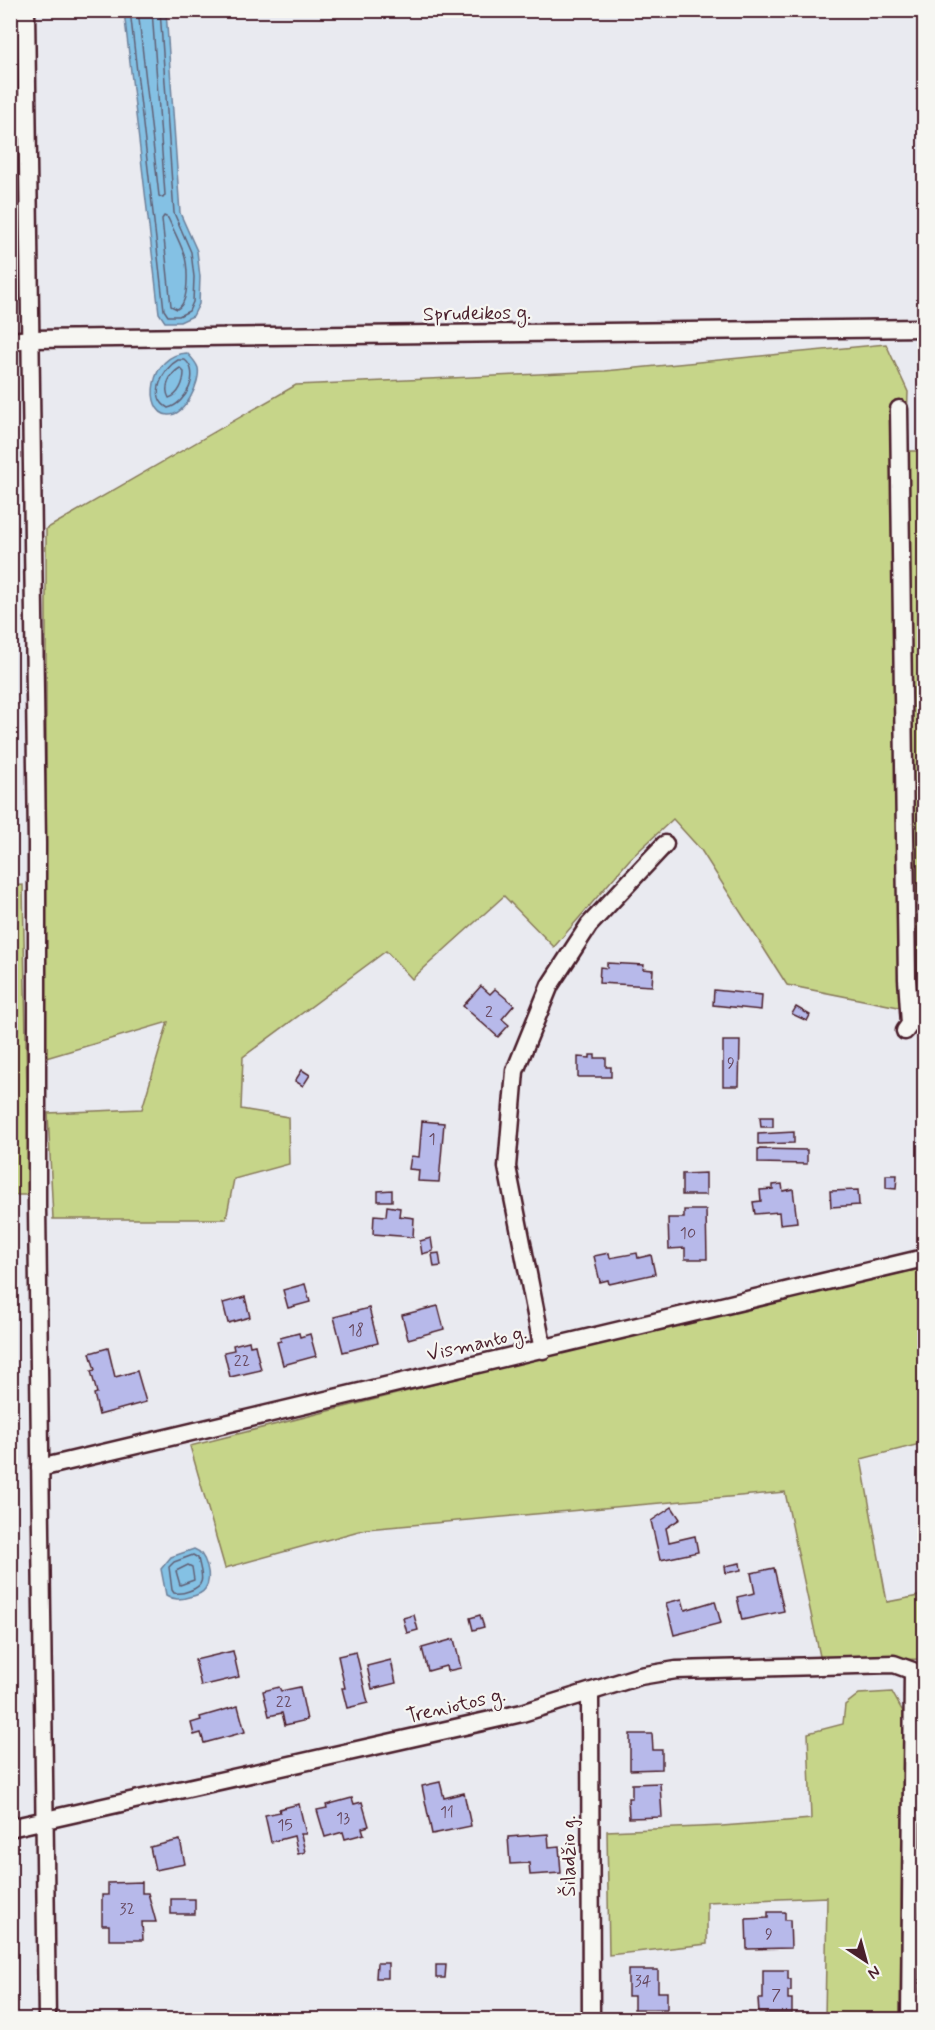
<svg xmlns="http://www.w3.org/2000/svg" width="935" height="2030" viewBox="0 0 935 2030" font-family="Mynerve,sans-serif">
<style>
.green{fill:#c6d589;stroke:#887a5a;stroke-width:1.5}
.water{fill:#84c1e4;stroke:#6d809a;stroke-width:1.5}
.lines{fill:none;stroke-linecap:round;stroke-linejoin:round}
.shore{stroke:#616075;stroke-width:1.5}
.building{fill:#b7b9ea;stroke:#4a1f2b;stroke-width:1.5}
.street-casing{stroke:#4a1f2b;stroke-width:21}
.street{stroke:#f6f6f2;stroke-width:16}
.labels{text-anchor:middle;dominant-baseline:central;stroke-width:4.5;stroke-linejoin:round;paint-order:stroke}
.number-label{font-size:16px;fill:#65465b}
.street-label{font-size:20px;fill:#4a1f2b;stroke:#f6f6f2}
</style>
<rect width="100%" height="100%" fill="#e9eaf0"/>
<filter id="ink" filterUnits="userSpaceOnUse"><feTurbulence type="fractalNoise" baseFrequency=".0167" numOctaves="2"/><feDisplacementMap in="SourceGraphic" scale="12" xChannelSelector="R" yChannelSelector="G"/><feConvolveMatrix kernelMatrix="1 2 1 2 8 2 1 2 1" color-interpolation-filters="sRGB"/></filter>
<g filter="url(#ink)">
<g class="green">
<polygon points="886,344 908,392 906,451 924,451 924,1012 787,985 701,850 673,819 630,859 554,947 504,896 412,979 386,951 243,1057 241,1109 288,1117 289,1164 234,1179 226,1219 53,1219 48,1113 142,1109 168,1022 46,1058 46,529 296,385 605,371"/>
<polygon points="23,885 29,1195 11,1195 10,886"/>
<polygon points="924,1268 924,1443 861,1459 887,1602 924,1595 924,1659 821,1661 785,1492 366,1529 225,1568 190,1446 563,1352 645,1330"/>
<polygon points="892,1692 903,1712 900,2019 825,2019 827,1897 707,1902 707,1944 609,1955 607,1831 722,1826 811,1819 808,1733 843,1724 845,1705 859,1694"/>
</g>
<g class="water">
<polygon points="124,11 166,11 180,213 197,251 200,277 199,304 193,316 180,322 165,322 159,313"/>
<path d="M187,353C192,358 196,362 198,368C201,382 185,416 168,415C144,413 148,354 187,353Z"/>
<path d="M194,1549C206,1553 213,1578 205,1589C201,1595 194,1596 189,1597C180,1600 174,1600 166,1595L161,1569L171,1557Z"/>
</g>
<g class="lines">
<g class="shore">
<polyline points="130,10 164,310 168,316 179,316 189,311 193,302 194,277 191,252 174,213 160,10"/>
<polyline points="138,10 159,196 163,198 165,195 152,10"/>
<path d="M164,216L168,218C173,229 180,242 184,254C188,266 190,303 177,309L171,306L162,219Z"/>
<path d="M178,360H185C201,373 186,404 168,408C148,397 163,368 178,360Z"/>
<path d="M180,368L184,372C184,382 179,395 169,398C163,387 170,374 180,368Z"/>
<path d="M193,1555L198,1558C201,1574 208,1585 189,1591C184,1593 180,1594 174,1593L172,1590L169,1567L174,1562Z"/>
<polygon points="188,1565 192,1567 194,1580 180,1585 176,1571"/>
</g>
</g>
<g class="building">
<polygon points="607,963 644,965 643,969 653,970 652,986 599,983 600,967 607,968"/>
<polygon points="481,986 490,994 495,989 514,1005 502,1019 509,1025 498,1037 463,1006"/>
<polygon points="714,990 762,995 761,1010 713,1005"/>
<polygon points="796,1007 810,1015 807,1021 792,1014"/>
<polygon points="723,1041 740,1041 739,1086 723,1086"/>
<polygon points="590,1055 595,1055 595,1058 606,1058 606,1067 611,1067 611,1077 578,1077 578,1057 590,1058"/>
<polygon points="302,1070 310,1075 303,1086 295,1081"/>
<polygon points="760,1117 773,1117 773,1127 761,1127"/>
<polygon points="422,1121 444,1123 439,1182 418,1181 419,1170 409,1169 411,1156 419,1157"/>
<polygon points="794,1132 794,1143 758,1144 758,1134"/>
<polygon points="758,1149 807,1150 807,1164 758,1163"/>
<polygon points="706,1173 706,1195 682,1195 682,1174"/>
<polygon points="886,1175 897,1175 896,1189 886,1188"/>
<polygon points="782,1184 783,1191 793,1189 797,1222 780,1224 779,1212 755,1214 753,1202 761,1201 760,1190 773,1189 773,1185"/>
<polygon points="392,1190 392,1201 378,1201 378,1191"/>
<polygon points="858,1190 859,1205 831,1207 830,1191"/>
<polygon points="387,1206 400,1208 399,1216 414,1218 413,1237 373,1234 374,1215 386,1216"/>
<polygon points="684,1210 706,1210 707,1259 685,1259 685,1248 669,1249 668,1218 684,1218"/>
<polygon points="431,1238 433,1251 422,1254 420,1241"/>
<polygon points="439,1253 441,1266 434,1267 432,1254"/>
<polygon points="609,1253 610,1258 637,1253 638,1258 651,1255 655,1274 609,1284 608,1280 600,1282 594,1256"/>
<polygon points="305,1284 310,1302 288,1308 283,1290"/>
<polygon points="245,1297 250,1317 228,1323 223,1303"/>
<polygon points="438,1306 444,1329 408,1339 402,1315"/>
<polygon points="369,1308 378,1343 343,1352 334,1317"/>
<polygon points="299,1333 300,1337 310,1334 316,1356 283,1365 277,1342 281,1341 280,1338"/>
<polygon points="249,1341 250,1346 255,1345 261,1370 230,1377 224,1352 234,1350 233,1345"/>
<polygon points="108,1348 115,1377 137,1371 146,1402 99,1415 94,1394 97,1393 91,1371 95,1370 90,1353"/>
<polygon points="672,1507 680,1519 666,1528 669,1542 695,1536 698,1552 660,1560 651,1521"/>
<polygon points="740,1563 741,1570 726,1573 725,1566"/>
<polygon points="774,1568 784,1611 742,1620 737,1597 755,1593 751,1573"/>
<polygon points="682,1599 685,1610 715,1601 721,1623 674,1635 666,1603"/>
<polygon points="414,1615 418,1630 407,1633 403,1618"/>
<polygon points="480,1615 484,1627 473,1630 470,1618"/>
<polygon points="454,1639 461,1668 447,1671 446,1666 428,1671 422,1648"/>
<polygon points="233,1651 239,1677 201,1686 195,1660"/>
<polygon points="356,1652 368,1703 347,1708 342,1688 345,1688 338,1656"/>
<polygon points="391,1660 396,1683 372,1689 367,1666"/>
<polygon points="279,1687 281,1691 300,1687 307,1720 285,1725 282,1713 269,1716 263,1691"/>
<polygon points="238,1706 245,1732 204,1743 201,1733 194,1735 191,1723 201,1720 200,1717"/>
<polygon points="630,1734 652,1734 653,1750 662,1750 662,1769 630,1770"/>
<polygon points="440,1782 444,1798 464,1793 471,1826 432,1834 422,1786"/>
<polygon points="660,1783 662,1817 629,1818 628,1798 632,1798 632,1784"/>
<polygon points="352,1798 354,1804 362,1802 369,1826 362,1828 364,1834 345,1839 343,1832 325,1837 317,1810 327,1808 326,1805"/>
<polygon points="299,1804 306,1834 301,1834 305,1852 298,1854 294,1836 271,1842 265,1815 280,1812 279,1809"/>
<polygon points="548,1834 549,1847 559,1846 561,1873 530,1875 529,1863 510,1864 508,1837"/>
<polygon points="180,1840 185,1864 155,1870 150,1847"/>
<polygon points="142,1882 142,1893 148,1893 156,1922 142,1922 143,1940 109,1940 109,1925 102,1925 102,1895 108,1895 108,1883"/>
<rect x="171" y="1899" width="24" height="15"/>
<polygon points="768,1912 785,1912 785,1920 790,1920 791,1948 747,1949 746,1919 768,1918"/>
<polygon points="377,1963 388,1963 388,1978 376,1978"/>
<polygon points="436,1965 446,1965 445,1978 436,1978"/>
<polygon points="628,1970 658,1970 658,1992 667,1992 667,2009 634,2009 634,1996 628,1996"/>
<polygon points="763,1970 788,1970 788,1979 791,1979 791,1991 788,1991 788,1999 792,1999 792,2013 759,2013 758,1999 763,1999"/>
</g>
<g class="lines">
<g class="street-casing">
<g id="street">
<polyline points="26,10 37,843 37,1206 47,2020"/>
<polyline points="10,341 31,339 924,328"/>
<polyline points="899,409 907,979 910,1024 905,1031"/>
<polyline points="543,1350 507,1167 515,1071 550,985 589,925 665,844"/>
<polyline points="40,1468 924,1258"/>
<polyline points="590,1693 591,2020"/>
<polyline points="10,1828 522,1713 640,1676 676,1670 894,1664 913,1671 910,2020"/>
</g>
</g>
<use href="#street" class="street"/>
</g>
</g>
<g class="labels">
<g class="number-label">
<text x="489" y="1012">2</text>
<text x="731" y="1063">9</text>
<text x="432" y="1139">1</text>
<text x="688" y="1233">10</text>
<text x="356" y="1330">18</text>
<text x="242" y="1361">22</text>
<text x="284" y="1702">22</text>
<text x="447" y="1812">11</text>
<text x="343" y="1818">13</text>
<text x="285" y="1825">15</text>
<text x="127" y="1909">32</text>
<text x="769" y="1934">9</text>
<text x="643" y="1981">34</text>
<text x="776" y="1995">7</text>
</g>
<g class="street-label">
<text transform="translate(477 314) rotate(-1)">Sprudeikos g.</text>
<text transform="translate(477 1344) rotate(-13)">Vismanto g.</text>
<text transform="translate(456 1706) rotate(-13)">Treniotos g.</text>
<text transform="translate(569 1856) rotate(-90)">Šiladžio g.</text>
</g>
</g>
<rect width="935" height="2030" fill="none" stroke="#f6f6f2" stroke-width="36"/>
<rect x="18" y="18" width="899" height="1994" fill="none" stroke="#4a1f2b" stroke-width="2" filter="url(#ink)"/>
<g transform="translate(866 1961) rotate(144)" stroke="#f6f6f2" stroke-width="4.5" paint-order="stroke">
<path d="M0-4.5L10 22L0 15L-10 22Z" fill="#4a1f2b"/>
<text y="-9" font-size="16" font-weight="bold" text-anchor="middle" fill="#4a1f2b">N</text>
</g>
</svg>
